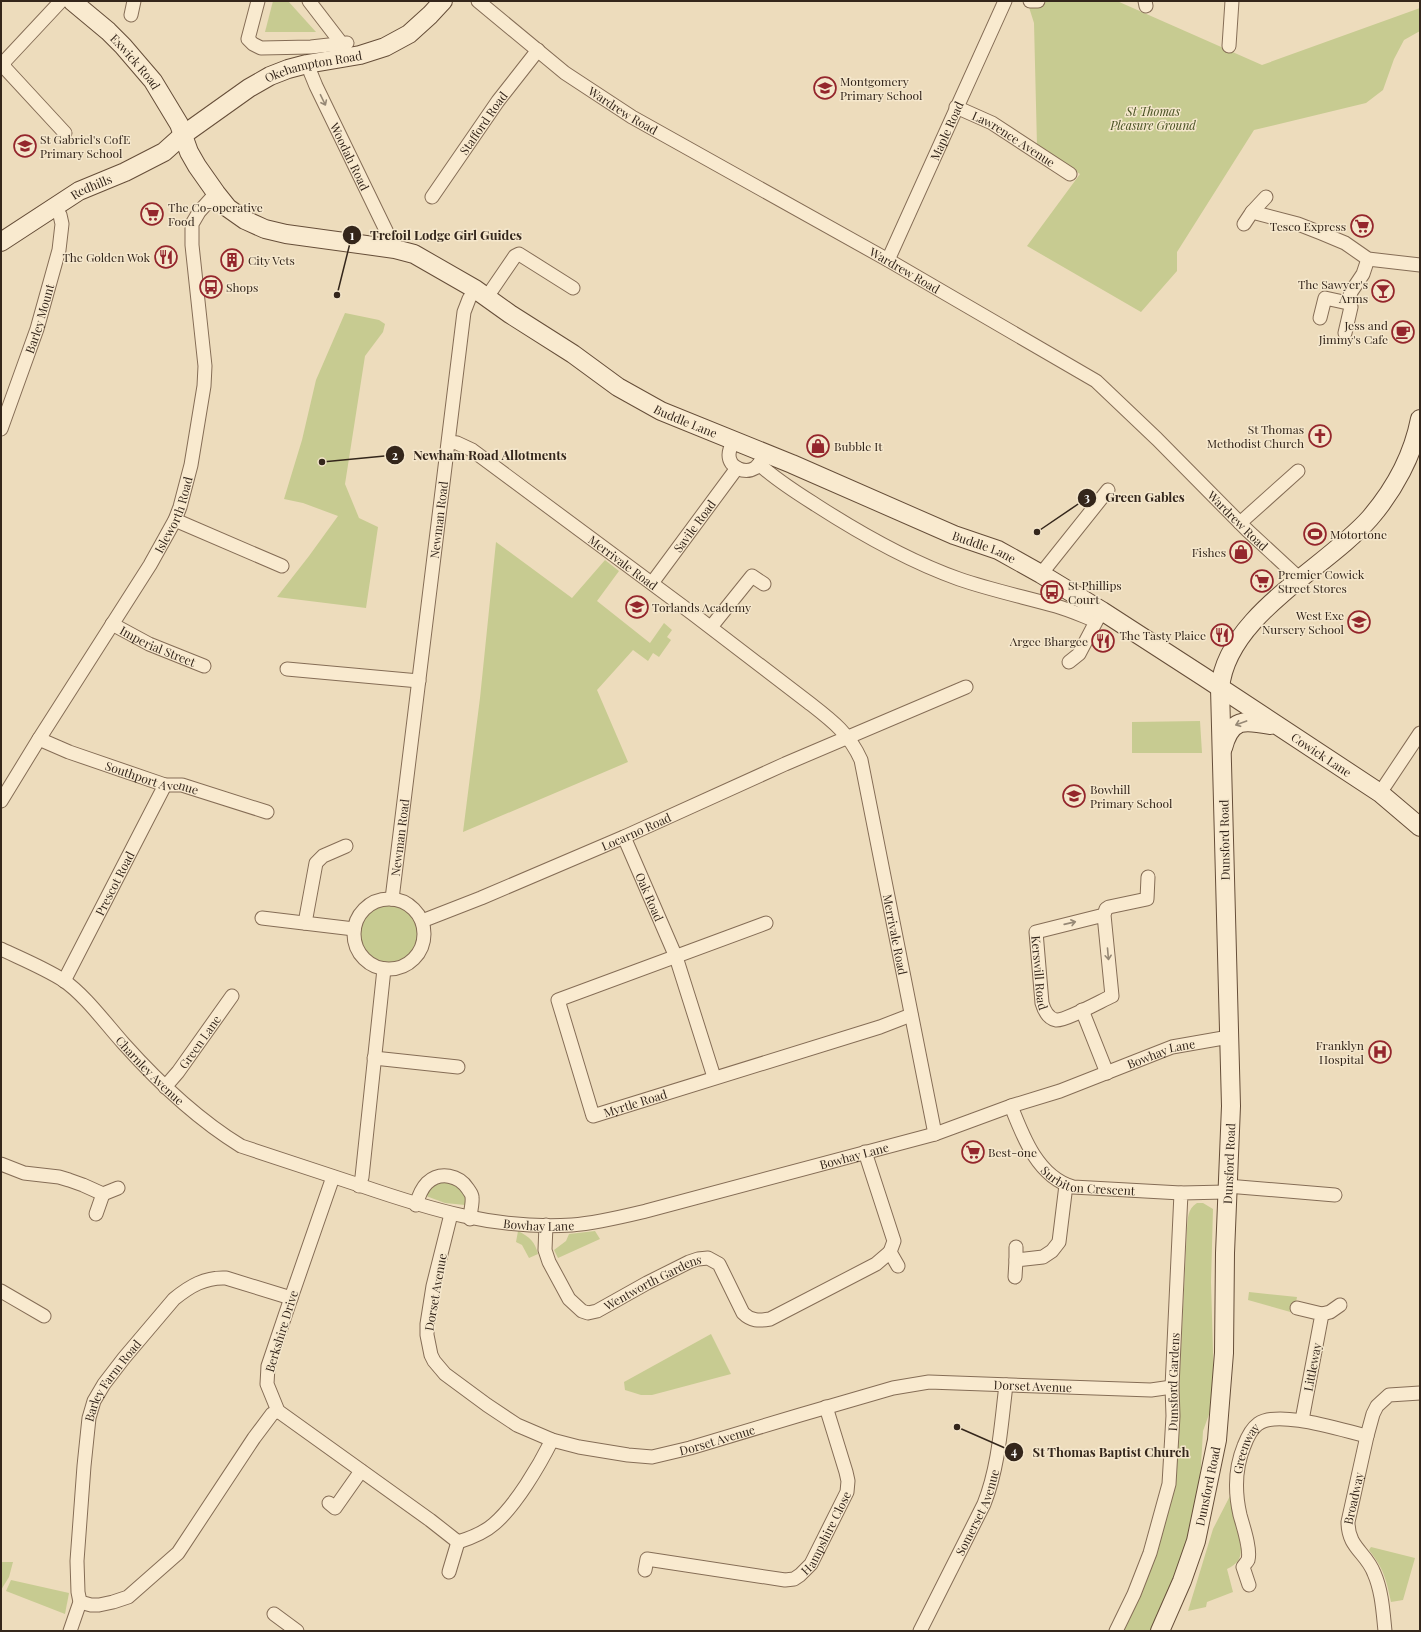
<svg xmlns="http://www.w3.org/2000/svg" width="1421" height="1632" viewBox="0 0 1421 1632" font-family="'Playfair Display',serif">
<style>
.green{fill:#c7cb91}
.lines{fill:none;stroke-linecap:round;stroke-linejoin:round}
.street-casing{stroke:#856d56;stroke-width:15}
.secondary-casing{stroke:#664e39;stroke-width:20}
.street{stroke:#f9eacf;stroke-width:13}
.secondary{stroke:#f9eacf;stroke-width:18}
.oneway{stroke:#968875}
.labels{text-anchor:middle;dominant-baseline:central;stroke-width:3;stroke-linejoin:round;paint-order:stroke}
.street-label{font-size:12px;fill:#34261b;stroke:#f5e7cc}
.poi-label{font-size:12px;fill:#34261b;stroke:#f5e7cc;text-anchor:start}
.park-label{font-size:12px;font-style:italic;fill:#475021;stroke:#f5e7cc}
.leader{fill:none;stroke:#34261b;stroke-width:1.5}
.callout-dot{fill:#34261b;stroke:#f5e7cc;stroke-width:1.5}
.mark-label{font-size:12px;text-anchor:middle;font-weight:bold;fill:#fff}
.callout-label{font-size:13px;text-anchor:middle;font-weight:bold;fill:#34261b;stroke:#f5e7cc;stroke-width:3;stroke-linejoin:round;paint-order:stroke}
</style>
<rect width="100%" height="100%" fill="#eddcbc"/>
<g class="green">
<polygon points="273,1 288,1 316,32 265,32"/>
<polygon points="1027,1 1117,1 1262,65 1420,8 1420,31 1404,40 1394,59 1383,90 1366,103 1254,130 1177,252 1177,271 1141,312 1027,246 1080,174 1037,146 1034,23"/>
<polygon points="345,313 379,320 385,324 383,332 365,356 345,484 359,518 378,527 366,608 277,597 309,556 338,516 303,503 284,499 302,440 316,380"/>
<polygon points="496,542 572,598 605,560 619,571 597,601 650,643 664,623 672,630 667,637 671,640 659,657 653,653 648,661 633,650 597,690 628,762 463,832 480,698"/>
<polygon points="1200,721 1202,753 1132,753 1132,722"/>
<circle cx="389" cy="933" r="29"/>
<polygon points="436,1182 454,1182 464,1192 467,1203 465,1205 445,1203 426,1196 426,1191"/>
<path d="M1197,1203H1203L1213,1209L1211,1282L1214,1387L1212,1406L1203,1431L1199,1499L1188,1540L1155,1631H1121L1147,1574L1178,1411L1187,1229C1188,1219 1187,1209 1197,1203Z"/>
<path d="M518,1231C530,1237 535,1242 538,1254L529,1258L522,1245L516,1242Z"/>
<polygon points="595,1231 600,1239 558,1258 554,1250 566,1241 569,1234"/>
<polygon points="1249,1292 1297,1297 1294,1313 1248,1300"/>
<polygon points="711,1334 731,1374 652,1395 641,1395 625,1390 624,1382"/>
<path d="M1231,1494L1241,1548C1241,1560 1237,1564 1227,1569L1233,1592L1207,1602L1206,1607L1188,1611L1213,1529Z"/>
<path d="M1371,1547L1415,1558L1403,1600L1391,1602C1386,1579 1384,1569 1369,1550Z"/>
<polygon points="1,1562 13,1562 9,1577 1,1590"/>
<polygon points="11,1580 69,1593 65,1614 6,1591"/>
</g>
<g class="lines">
<g class="street-casing">
<g id="street">
<polyline points="61,1 4,62 5,68 65,133"/>
<polyline points="258,1 248,39 253,44 261,48 311,47 347,43"/>
<polyline points="309,1 342,44"/>
<path id="s1" d="M478,1L565,73L632,117L888,260L1096,381L1157,439L1247,530L1300,579"/>
<polyline points="1030,1 1038,1"/>
<polyline points="1145,1 1146,6"/>
<polyline points="131,15 134,1"/>
<polyline points="1229,46 1232,1"/>
<path id="s2" d="M307,64L316,86L395,249"/>
<path id="s3" d="M956,107L992,123L1070,174"/>
<path id="s4" d="M432,197L498,101L538,50"/>
<polyline points="1252,212 1266,197"/>
<polyline points="1244,224 1252,212 1298,224 1321,233 1345,243 1368,259 1420,265"/>
<path id="s5" d="M888,260L1005,1"/>
<polyline points="487,297 515,256 519,254 573,288"/>
<polyline points="1320,318 1325,298 1348,303"/>
<polyline points="1345,333 1351,307 1348,303 1351,292 1363,274 1368,259"/>
<path id="s6" d="M1,429L37,329L59,250L62,224L60,215L54,206"/>
<path d="M734,440C732,444 729,449 729,455C729,468 745,474 755,468C759,465 761,461 763,458"/>
<path id="s7" d="M449,442L457,443L472,450L693,614L808,702C831,720 849,733 861,760L935,1134"/>
<path d="M759,464C776,480 797,493 816,505C861,534 908,561 959,579C991,590 1024,597 1056,606C1070,610 1083,616 1096,621"/>
<polyline points="175,520 282,566"/>
<polyline points="1240,523 1298,471"/>
<polyline points="1041,574 1108,490"/>
<path id="s8" d="M652,583L737,468"/>
<path id="s9" d="M112,624L149,644L204,666"/>
<polyline points="711,627 752,576 764,584"/>
<polyline points="1069,662 1079,654 1100,614"/>
<polyline points="287,669 419,681"/>
<path id="s10" d="M39,739L69,752L165,785H182L267,812"/>
<polyline points="1380,793 1420,733"/>
<path id="s11" d="M1,801L39,739L150,565L175,520L180,507L191,465L204,386L205,366L192,245V224L199,212L216,193"/>
<path id="s12" d="M624,837L676,957L714,1077"/>
<circle cx="389" cy="934" r="35"/>
<path id="s13" d="M392,899L464,312L469,299L475,289"/>
<path id="s14" d="M1104,915L1036,932L1042,1003C1044,1010 1047,1018 1056,1020C1065,1021 1101,1001 1112,996L1104,915L1106,909L1109,907L1147,899L1148,877"/>
<polyline points="262,918 354,929"/>
<path id="s15" d="M422,921L481,898L624,837L785,764L966,687"/>
<polyline points="305,923 316,863 323,856 346,846"/>
<path id="s16" d="M766,923L558,1000L593,1116L880,1027L911,1015"/>
<path id="s17" d="M1,949C22,959 44,968 63,980C85,995 106,1024 124,1044C159,1083 197,1119 241,1146C280,1159 319,1172 359,1185C429,1209 496,1230 572,1225C597,1223 621,1217 646,1211L935,1134L1011,1106L1060,1091L1172,1047L1229,1037"/>
<path id="s18" d="M64,981L165,785"/>
<polyline points="1082,1010 1107,1073"/>
<polyline points="374,1058 458,1067"/>
<path id="s19" d="M165,1087L178,1072L232,996"/>
<path id="s20" d="M1011,1106C1023,1137 1038,1177 1073,1187L1181,1193"/>
<polyline points="865,1152 894,1241 890,1252 898,1266"/>
<polyline points="1,1164 24,1173 59,1177 69,1180 83,1185 103,1194 118,1188"/>
<path d="M333,1177L291,1298L268,1366L267,1384L278,1411L430,1520L458,1542C471,1538 484,1533 494,1524C516,1505 539,1466 552,1440"/>
<polyline points="359,1186 362,1177 384,969"/>
<polyline points="1227,1186 1335,1195"/>
<path d="M416,1205C418,1198 422,1188 427,1183C440,1171 459,1175 468,1189C469,1191 472,1194 472,1197C473,1203 470,1212 470,1219"/>
<polyline points="96,1214 103,1194"/>
<path id="s21" d="M451,1214L433,1286L427,1324V1335L431,1355L434,1361L445,1374L487,1405L517,1425L552,1440L579,1447L628,1455L652,1457L690,1448L800,1415L893,1388L929,1382L1151,1390L1172,1387"/>
<path id="s22" d="M546,1225L545,1250L549,1262L569,1299L582,1311L588,1313L597,1311L647,1283L689,1262L698,1259L708,1258L719,1264L743,1313C751,1321 759,1321 770,1319L876,1264L890,1252"/>
<polyline points="1016,1260 1016,1247"/>
<polyline points="1015,1277 1016,1260 1043,1257 1052,1251 1059,1242 1066,1185"/>
<polyline points="1,1291 44,1316"/>
<polyline points="1297,1308 1322,1314 1302,1420"/>
<polyline points="1322,1314 1330,1312 1340,1305"/>
<polyline points="329,1503 335,1508 361,1471"/>
<path id="s23" d="M645,1570L647,1559L785,1580L794,1579L800,1575L811,1564L847,1492L848,1481L846,1472L826,1407"/>
<polyline points="449,1572 458,1542"/>
<path id="s24" d="M1249,1585L1243,1567C1244,1565 1247,1562 1248,1560C1251,1549 1243,1526 1240,1515C1235,1493 1235,1468 1244,1446C1247,1438 1251,1429 1258,1424C1278,1409 1344,1431 1367,1436"/>
<polyline points="80,1602 91,1605 99,1605 113,1602 128,1597 178,1553 254,1438 272,1414 278,1411"/>
<polyline points="274,1614 297,1631"/>
<path id="s25" d="M70,1631L80,1602L78,1592L77,1561L84,1466L89,1418L94,1401L104,1384L124,1358L174,1299C190,1286 205,1277 226,1278L291,1298"/>
<path id="s26" d="M920,1631L984,1504C999,1466 1001,1425 1006,1385"/>
<path id="s27" d="M1116,1631L1134,1594L1150,1553L1169,1484L1173,1416L1172,1387L1181,1193L1226,1192"/>
<path id="s28" d="M1385,1631C1383,1612 1382,1591 1374,1573C1366,1552 1348,1548 1348,1522L1367,1436L1373,1414L1377,1406L1389,1395L1420,1393"/>
</g>
</g>
<g class="secondary-casing">
<g id="secondary">
<path id="s29" d="M72,1L108,31L123,46L153,81L179,124L189,152L197,166L216,193L228,208L245,220L265,229L286,234L395,249L414,254L475,289L510,314L573,354L618,387L661,411L792,464L954,535L998,550L1041,574L1102,611L1204,677L1380,793L1420,827"/>
<path id="s30" d="M1,242L79,191L125,172L164,152L183,135L249,88L270,76L288,69L307,64L360,55L385,47L409,34L430,15L443,1"/>
<path d="M1223,748C1231,718 1244,720 1270,725"/>
<path id="s31" d="M1160,1631L1182,1581L1196,1541L1217,1440L1224,1353L1225,1253L1231,1106L1220,688C1227,615 1325,569 1370,518C1394,490 1413,455 1420,419"/>
</g>
</g>
<use href="#street" class="street"/>
<use href="#secondary" class="secondary"/>
</g>
<defs><path id="oneway-shaft" d="M-6 0H5M1.5-3L5.5 0L1.5 3" fill="none" stroke-width="1.6" stroke-linecap="round" stroke-linejoin="round"/></defs>
<g class="oneway">
<use href="#oneway-shaft" transform="translate(323 100) rotate(64)"/>
<use href="#oneway-shaft" transform="translate(1241 723) rotate(160)"/>
<use href="#oneway-shaft" transform="translate(1070 923) rotate(-13)"/>
<use href="#oneway-shaft" transform="translate(1108 954) rotate(85)"/>
</g>
<defs>
<g id="school-ring" transform="scale(1.15)"><circle r="9.5" fill="#f5e7cc" stroke="#94262c" stroke-width="1.5"/><path d="M0-5L7-2L0 1L-7-2ZM-4 1L0 2.5L4 1V4Q0 6-4 4Z" fill="#94262c"/></g>
<g id="supermarket-ring" transform="scale(1.15)"><circle r="9.5" fill="#f5e7cc" stroke="#94262c" stroke-width="1.5"/><path d="M-6-5.5h2.5l.6 2H6L4.5 2H-2.5L-4.4-4H-6ZM-1.5 3.2a1.3 1.3 0 1 0 .1 0ZM3 3.2a1.3 1.3 0 1 0 .1 0Z" fill="#94262c"/></g>
<g id="restaurant-ring" transform="scale(1.15)"><circle r="9.5" fill="#f5e7cc" stroke="#94262c" stroke-width="1.5"/><path d="M-5-6h1v4h1v-4h1v4h1v-4h1v5L-1.5 .5V6h-2V.5L-5-1ZM5-6V6H3V1.5H1.5Q1.5-4 5-6Z" fill="#94262c"/></g>
<g id="building-ring" transform="scale(1.15)"><circle r="9.5" fill="#f5e7cc" stroke="#94262c" stroke-width="1.5"/><path d="M-4-6H4V6H1V3H-1V6H-4ZM-2.5-4.3h1.7v1.8h-1.7ZM.8-4.3h1.7v1.8H.8ZM-2.5-1h1.7V.8h-1.7ZM.8-1h1.7V.8H.8Z" fill="#94262c"/></g>
<g id="bus-ring" transform="scale(1.15)"><circle r="9.5" fill="#f5e7cc" stroke="#94262c" stroke-width="1.5"/><path d="M-5-6H5V4H4V6H2V4H-2V6H-4V4H-5ZM-3.5-4V0h7V-4ZM-3.5 1.2v1.5H-2V1.2ZM2 1.2v1.5H3.5V1.2Z" fill="#94262c"/></g>
<g id="bar-ring" transform="scale(1.15)"><circle r="9.5" fill="#f5e7cc" stroke="#94262c" stroke-width="1.5"/><path d="M-6-5H6L.8 .8V4.5H3.5V6h-7V4.5H-.8V.8Z" fill="#94262c"/></g>
<g id="cafe-ring" transform="scale(1.15)"><circle r="9.5" fill="#f5e7cc" stroke="#94262c" stroke-width="1.5"/><path d="M-5.5-4.5H6V0H3Q3 3.5 0 3.5H-2.5Q-5.5 3.5-5.5 0ZM3-3.2v2h1.7v-2ZM-6 4.5H4V6H-6Z" fill="#94262c"/></g>
<g id="church-ring" transform="scale(1.15)"><circle r="9.5" fill="#f5e7cc" stroke="#94262c" stroke-width="1.5"/><path d="M-1.2-6h2.4v3.5h3.3v2.4h-3.3V6h-2.4V-.1h-3.3v-2.4h3.3Z" fill="#94262c"/></g>
<g id="shop-ring" transform="scale(1.15)"><circle r="9.5" fill="#f5e7cc" stroke="#94262c" stroke-width="1.5"/><path d="M-5-2.5h2.3a2.7 3.5 0 0 1 5.4 0H5L5.5 6h-11ZM-1.5-2.5h3a1.5 2.3 0 0 0-3 0Z" fill="#94262c"/></g>
<g id="stadium-ring" transform="scale(1.15)"><circle r="9.5" fill="#f5e7cc" stroke="#94262c" stroke-width="1.5"/><path d="M0-5a6.5 5 0 1 0 0 10a6.5 5 0 1 0 0-10ZM-3.5-1.8h7v3.6h-7Z" fill="#94262c"/></g>
<g id="hospital-ring" transform="scale(1.15)"><circle r="9.5" fill="#f5e7cc" stroke="#94262c" stroke-width="1.5"/><path d="M-5-5h3v3.5h4V-5h3V5h-3V1.5h-4V5h-3Z" fill="#94262c"/></g>
</defs>
<g fill-rule="evenodd">
<use href="#school-ring" x="825" y="88"/>
<use href="#school-ring" x="25" y="146"/>
<use href="#supermarket-ring" x="152" y="214"/>
<use href="#supermarket-ring" x="1362" y="226"/>
<use href="#restaurant-ring" x="166" y="257"/>
<use href="#building-ring" x="232" y="260"/>
<use href="#bus-ring" x="211" y="287"/>
<use href="#bar-ring" x="1383" y="291"/>
<use href="#cafe-ring" x="1403" y="332"/>
<use href="#church-ring" x="1320" y="436"/>
<use href="#shop-ring" x="818" y="446"/>
<use href="#stadium-ring" x="1315" y="534"/>
<use href="#shop-ring" x="1241" y="552"/>
<use href="#supermarket-ring" x="1262" y="581"/>
<use href="#bus-ring" x="1052" y="592"/>
<use href="#school-ring" x="637" y="607"/>
<use href="#school-ring" x="1359" y="622"/>
<use href="#restaurant-ring" x="1222" y="635"/>
<use href="#restaurant-ring" x="1103" y="641"/>
<use href="#school-ring" x="1074" y="796"/>
<use href="#hospital-ring" x="1380" y="1052"/>
<use href="#supermarket-ring" x="973" y="1152"/>
</g>
<g class="labels">
<g class="street-label">
<text stroke="none"><textPath href="#s29" startOffset="88">Exwick Road</textPath></text>
<text stroke="none"><textPath href="#s30" startOffset="362">Okehampton Road</textPath></text>
<text stroke="none"><textPath href="#s1" startOffset="182">Wardrew Road</textPath></text>
<text stroke="none"><textPath href="#s4" startOffset="90">Stafford Road</textPath></text>
<text stroke="none"><textPath href="#s5" startOffset="142">Maple Road</textPath></text>
<text stroke="none"><textPath href="#s3" startOffset="66">Lawrence Avenue</textPath></text>
<text stroke="none"><textPath href="#s2" startOffset="102">Woodah Road</textPath></text>
<text stroke="none"><textPath href="#s30" startOffset="106">Redhills</textPath></text>
<text stroke="none"><textPath href="#s1" startOffset="506">Wardrew Road</textPath></text>
<text stroke="none"><textPath href="#s6" startOffset="117">Barley Mount</textPath></text>
<text stroke="none"><textPath href="#s29" startOffset="776">Buddle Lane</textPath></text>
<text stroke="none"><textPath href="#s11" startOffset="335">Isleworth Road</textPath></text>
<text stroke="none"><textPath href="#s13" startOffset="382">Newman Road</textPath></text>
<text stroke="none"><textPath href="#s1" startOffset="926">Wardrew Road</textPath></text>
<text stroke="none"><textPath href="#s8" startOffset="71">Savile Road</textPath></text>
<text stroke="none"><textPath href="#s29" startOffset="1100">Buddle Lane</textPath></text>
<text stroke="none"><textPath href="#s7" startOffset="213">Merrivale Road</textPath></text>
<text stroke="none"><textPath href="#s9" startOffset="51">Imperial Street</textPath></text>
<text stroke="none"><textPath href="#s29" startOffset="1497">Cowick Lane</textPath></text>
<text stroke="none"><textPath href="#s10" startOffset="120">Southport Avenue</textPath></text>
<text stroke="none"><textPath href="#s15" startOffset="232">Locarno Road</textPath></text>
<text stroke="none"><textPath href="#s13" startOffset="62">Newman Road</textPath></text>
<text transform="translate(1224 840) rotate(-91)">Dunsford Road</text>
<text stroke="none"><textPath href="#s18" startOffset="110">Prescot Road</textPath></text>
<text stroke="none"><textPath href="#s12" startOffset="65">Oak Road</textPath></text>
<text stroke="none"><textPath href="#s7" startOffset="702">Merrivale Road</textPath></text>
<text stroke="none"><textPath href="#s14" startOffset="111">Kerswill Road</textPath></text>
<text stroke="none"><textPath href="#s19" startOffset="57">Green Lane</textPath></text>
<text stroke="none"><textPath href="#s17" startOffset="1271">Bowhay Lane</textPath></text>
<text stroke="none"><textPath href="#s17" startOffset="195">Charnley Avenue</textPath></text>
<text stroke="none"><textPath href="#s16" startOffset="387">Myrtle Road</textPath></text>
<text stroke="none"><textPath href="#s17" startOffset="947">Bowhay Lane</textPath></text>
<text stroke="none"><textPath href="#s31" startOffset="477">Dunsford Road</textPath></text>
<text stroke="none"><textPath href="#s20" startOffset="119">Surbiton Crescent</textPath></text>
<text stroke="none"><textPath href="#s17" startOffset="623">Bowhay Lane</textPath></text>
<text stroke="none"><textPath href="#s22" startOffset="176">Wentworth Gardens</textPath></text>
<text transform="translate(435 1292) rotate(-80)">Dorset Avenue</text>
<text transform="translate(281 1331) rotate(-73)">Berkshire Drive</text>
<text transform="translate(1312 1367) rotate(-79)">Littleway</text>
<text stroke="none"><textPath href="#s25" startOffset="260">Barley Farm Road</textPath></text>
<text stroke="none"><textPath href="#s27" startOffset="259">Dunsford Gardens</textPath></text>
<text stroke="none"><textPath href="#s21" startOffset="787">Dorset Avenue</textPath></text>
<text stroke="none"><textPath href="#s21" startOffset="463">Dorset Avenue</textPath></text>
<text stroke="none"><textPath href="#s24" startOffset="142">Greenway</textPath></text>
<text stroke="none"><textPath href="#s31" startOffset="153">Dunsford Road</textPath></text>
<text stroke="none"><textPath href="#s28" startOffset="142">Broadway</textPath></text>
<text stroke="none"><textPath href="#s26" startOffset="132">Somerset Avenue</textPath></text>
<text stroke="none"><textPath href="#s23" startOffset="217">Hampshire Close</textPath></text>
</g>
<g class="poi-label">
<text x="840" y="81">Montgomery<tspan x="840" dy="14">Primary School</tspan></text>
<text x="40" y="139">St Gabriel's CofE<tspan x="40" dy="14">Primary School</tspan></text>
<text x="168" y="207">The Co-operative<tspan x="168" dy="14">Food</tspan></text>
<text x="1346" y="226" text-anchor="end">Tesco Express</text>
<text x="150" y="257" text-anchor="end">The Golden Wok</text>
<text x="248" y="260">City Vets</text>
<text x="1368" y="284" text-anchor="end">The Sawyer's<tspan x="1368" dy="14">Arms</tspan></text>
<text x="226" y="287">Shops</text>
<text x="1388" y="325" text-anchor="end">Jess and<tspan x="1388" dy="14">Jimmy's Cafe</tspan></text>
<text x="1304" y="429" text-anchor="end">St Thomas<tspan x="1304" dy="14">Methodist Church</tspan></text>
<text x="834" y="446">Bubble It</text>
<text x="1330" y="534">Motortone</text>
<text x="1226" y="552" text-anchor="end">Fishes</text>
<text x="1278" y="574">Premier Cowick<tspan x="1278" dy="14">Street Stores</tspan></text>
<text x="1068" y="585">St Phillips<tspan x="1068" dy="14">Court</tspan></text>
<text x="652" y="607">Torlands Academy</text>
<text x="1344" y="615" text-anchor="end">West Exe<tspan x="1344" dy="14">Nursery School</tspan></text>
<text x="1206" y="635" text-anchor="end">The Tasty Plaice</text>
<text x="1088" y="641" text-anchor="end">Argee Bhargee</text>
<text x="1090" y="789">Bowhill<tspan x="1090" dy="14">Primary School</tspan></text>
<text x="1364" y="1045" text-anchor="end">Franklyn<tspan x="1364" dy="14">Hospital</tspan></text>
<text x="988" y="1152">Best-one</text>
</g>
<g class="park-label">
<text x="1153" y="111">St Thomas<tspan x="1153" dy="14">Pleasure Ground</tspan></text>
</g>
</g>
<path class="leader" d="M337 295L352 235M322 462L395 455M1037 532L1087 498M957 1427L1014 1452"/>
<g class="callout-dot">
<circle cx="337" cy="295" r="4"/>
<circle cx="322" cy="462" r="4"/>
<circle cx="1037" cy="532" r="4"/>
<circle cx="957" cy="1427" r="4"/>
<circle cx="352" cy="235" r="10"/>
<circle cx="395" cy="455" r="10"/>
<circle cx="1087" cy="498" r="10"/>
<circle cx="1014" cy="1452" r="10"/>
</g>
<g class="mark-label">
<text x="352" y="240">1</text>
<text x="395" y="460">2</text>
<text x="1087" y="502">3</text>
<text x="1014" y="1456">4</text>
</g>
<g class="callout-label">
<text x="446" y="240">Trefoil Lodge Girl Guides</text>
<text x="490" y="460">Newham Road Allotments</text>
<text x="1145" y="502">Green Gables</text>
<text x="1111" y="1457">St Thomas Baptist Church</text>
</g>
<rect width="1421" height="1632" fill="none" stroke="#34261b" stroke-width="4"/>
</svg>
